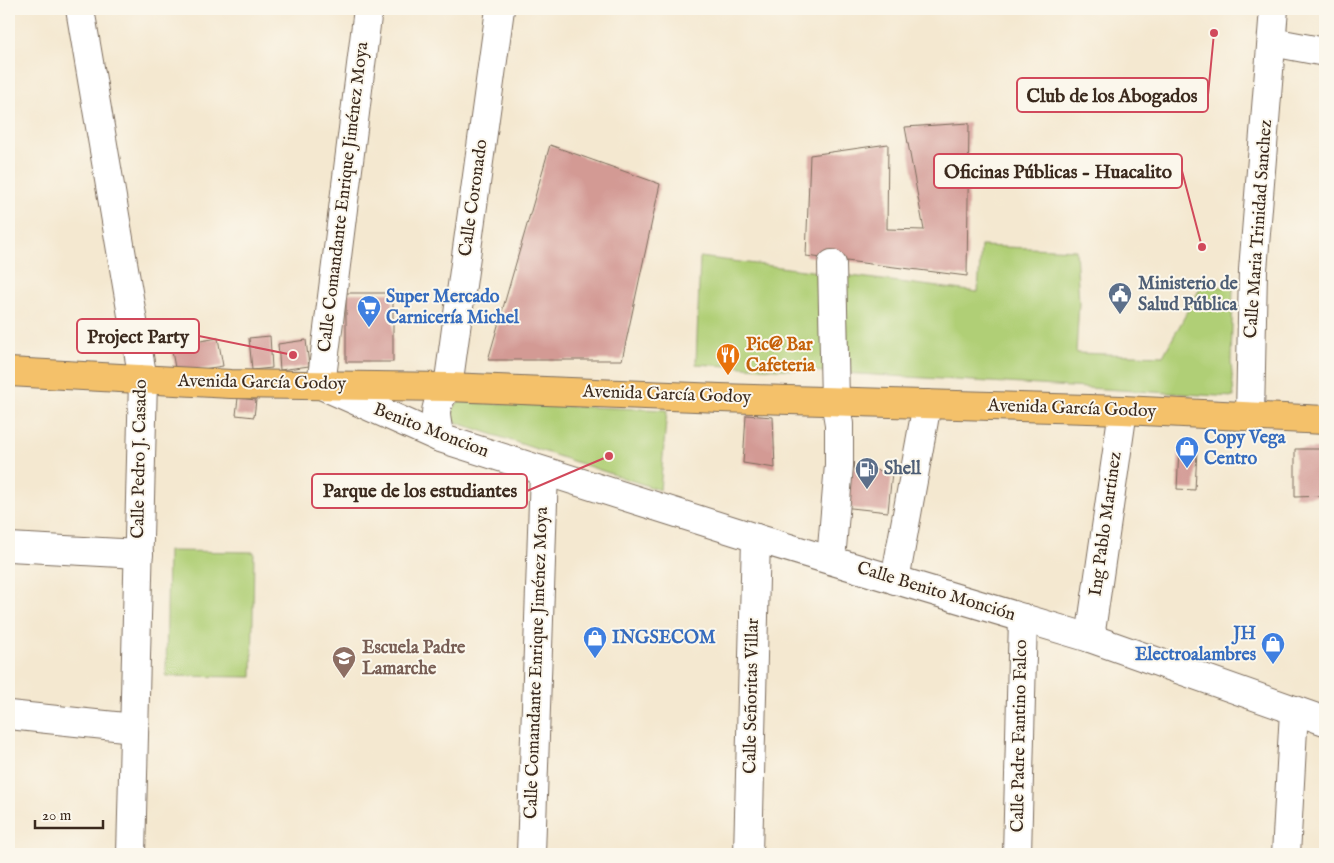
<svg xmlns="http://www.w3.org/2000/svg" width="1334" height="863" viewBox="0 0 1334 863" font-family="'IM FELL English',serif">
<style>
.green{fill:#b0cf76;stroke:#767c4a}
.building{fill:#d39a94}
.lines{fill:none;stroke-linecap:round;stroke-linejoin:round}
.minor-casing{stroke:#7c6c5c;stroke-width:30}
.major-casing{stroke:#7c6c5c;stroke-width:30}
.minor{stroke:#fff;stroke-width:28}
.major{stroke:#f4c16a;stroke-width:28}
.labels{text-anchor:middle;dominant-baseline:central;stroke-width:4;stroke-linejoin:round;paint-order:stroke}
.street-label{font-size:18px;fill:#3b2a1e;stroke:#fbf7ec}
.service-label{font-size:18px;font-weight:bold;fill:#4e5e75;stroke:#fbf7ec;text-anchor:start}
.shop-label{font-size:18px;font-weight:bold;fill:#366cbe;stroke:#fbf7ec;text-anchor:start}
.food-label{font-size:18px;font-weight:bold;fill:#c56008;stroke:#fbf7ec;text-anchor:start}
.education-label{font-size:18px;font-weight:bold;fill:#785e54;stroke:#fbf7ec;text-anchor:start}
.leader{fill:none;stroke:#d1495b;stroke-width:2}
.callout-dot{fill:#d1495b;stroke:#fbf7ec;stroke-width:2}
.callout{fill:#fbf7ec;stroke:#d1495b;stroke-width:2}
.callout-label{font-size:19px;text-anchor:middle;font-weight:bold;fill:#3b2a1e}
</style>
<rect width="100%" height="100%" fill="#fbf7ec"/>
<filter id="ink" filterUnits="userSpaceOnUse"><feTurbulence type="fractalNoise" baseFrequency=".02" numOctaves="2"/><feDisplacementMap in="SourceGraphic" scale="10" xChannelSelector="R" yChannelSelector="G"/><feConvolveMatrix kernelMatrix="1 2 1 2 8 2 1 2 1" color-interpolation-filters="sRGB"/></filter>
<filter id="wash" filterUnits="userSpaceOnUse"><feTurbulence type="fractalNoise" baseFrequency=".0096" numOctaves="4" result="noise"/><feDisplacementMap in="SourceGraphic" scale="20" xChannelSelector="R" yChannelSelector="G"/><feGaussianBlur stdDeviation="1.12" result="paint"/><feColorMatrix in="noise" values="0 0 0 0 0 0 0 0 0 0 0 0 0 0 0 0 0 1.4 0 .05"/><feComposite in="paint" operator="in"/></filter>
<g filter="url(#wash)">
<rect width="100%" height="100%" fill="#f4e8d0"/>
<g class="green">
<polygon points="981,246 1076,250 1079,303 1076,353 1163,356 1202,285 1233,288 1231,363 1234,397 696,364 700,257 978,292"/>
<polygon points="458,402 667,410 660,490 452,421 452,411"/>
<polygon points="168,551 254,552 252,677 166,676"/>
</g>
<g id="blocks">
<g class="building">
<polygon points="969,123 967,276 806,256 810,155 888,144 887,229 924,230 905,127"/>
<polygon points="550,145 660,184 622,360 488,360"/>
<rect x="346" y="293" width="47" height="69"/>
<polygon points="270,336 272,368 252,370 249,338"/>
<polygon points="218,338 223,366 176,373 171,346"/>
<polygon points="306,340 309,366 280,370 278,344"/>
<polygon points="238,398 256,400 254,417 236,415"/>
<polygon points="746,415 773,417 775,468 743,463"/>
<polygon points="1179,449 1197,450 1195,490 1177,489"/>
<polygon points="1295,449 1325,449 1325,496 1295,497"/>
<polygon points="846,467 892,472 888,512 842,507"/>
</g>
</g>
</g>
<g filter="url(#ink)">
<use href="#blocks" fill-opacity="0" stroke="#7c6c5c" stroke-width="1"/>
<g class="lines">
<g class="minor-casing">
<g id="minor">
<polyline points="80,9 143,380 131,854"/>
<polyline points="368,9 321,385 440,438 756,538 1090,638 1325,721"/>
<polyline points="1272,42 1325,52"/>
<polyline points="1250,416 1253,270 1274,9"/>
<path d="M440,438C435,413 432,409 448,387L500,9"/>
<polyline points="9,547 139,554"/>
<polyline points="831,560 839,465 839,424 835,401 832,264"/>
<polyline points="895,580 927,404"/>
<polyline points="1090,638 1123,410"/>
<polyline points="9,715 134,728"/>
<polyline points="531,854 544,472"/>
<polyline points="748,854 756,538"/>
<polyline points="1017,854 1023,618"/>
<polyline points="1286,854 1294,711"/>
</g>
</g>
<g class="major-casing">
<polyline id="major" points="9,372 231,384 448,387 720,398 1123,410 1325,420"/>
</g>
<use href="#minor" class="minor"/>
<use href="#major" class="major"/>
</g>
</g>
<defs>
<g id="civic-pin" transform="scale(1.25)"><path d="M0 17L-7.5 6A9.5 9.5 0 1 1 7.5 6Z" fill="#5c6f8a" stroke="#fbf7ec"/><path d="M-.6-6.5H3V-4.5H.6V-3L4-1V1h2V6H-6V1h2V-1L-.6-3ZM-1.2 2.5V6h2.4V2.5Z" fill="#fff"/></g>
<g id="supermarket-pin" transform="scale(1.25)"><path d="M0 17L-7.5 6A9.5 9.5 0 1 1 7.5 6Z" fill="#3f7fe0" stroke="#fbf7ec"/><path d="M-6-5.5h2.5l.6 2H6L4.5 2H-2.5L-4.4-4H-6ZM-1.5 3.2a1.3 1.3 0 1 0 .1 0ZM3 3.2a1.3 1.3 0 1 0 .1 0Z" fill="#fff"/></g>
<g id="restaurant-pin" transform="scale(1.25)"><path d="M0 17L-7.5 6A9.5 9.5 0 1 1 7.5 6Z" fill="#e8710a" stroke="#fbf7ec"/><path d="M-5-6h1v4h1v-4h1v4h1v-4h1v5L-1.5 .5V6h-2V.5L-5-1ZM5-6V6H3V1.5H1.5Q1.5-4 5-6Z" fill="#fff"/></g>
<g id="shop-pin" transform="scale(1.25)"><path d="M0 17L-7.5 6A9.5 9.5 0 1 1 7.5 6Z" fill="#3f7fe0" stroke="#fbf7ec"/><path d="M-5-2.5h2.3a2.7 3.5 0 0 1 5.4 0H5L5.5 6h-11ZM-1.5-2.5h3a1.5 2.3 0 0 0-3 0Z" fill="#fff"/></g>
<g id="fuel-pin" transform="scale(1.25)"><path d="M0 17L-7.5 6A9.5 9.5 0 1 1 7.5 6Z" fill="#5c6f8a" stroke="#fbf7ec"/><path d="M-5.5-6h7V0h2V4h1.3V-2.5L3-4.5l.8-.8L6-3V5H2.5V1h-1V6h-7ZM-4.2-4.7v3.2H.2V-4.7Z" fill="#fff"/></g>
<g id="school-pin" transform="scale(1.25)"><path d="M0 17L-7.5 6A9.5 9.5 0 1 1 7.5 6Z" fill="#8d6e63" stroke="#fbf7ec"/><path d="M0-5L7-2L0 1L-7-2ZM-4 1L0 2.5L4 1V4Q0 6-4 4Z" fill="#fff"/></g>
</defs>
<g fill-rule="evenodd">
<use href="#civic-pin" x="1120" y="294"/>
<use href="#supermarket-pin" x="369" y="307"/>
<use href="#restaurant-pin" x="728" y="355"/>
<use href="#shop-pin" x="1187" y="448"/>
<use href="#fuel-pin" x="867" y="469"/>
<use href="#shop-pin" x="595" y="638"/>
<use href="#shop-pin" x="1273" y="644"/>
<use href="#school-pin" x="344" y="658"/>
</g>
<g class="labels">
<g class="street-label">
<text transform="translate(344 197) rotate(-83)">Calle Comandante Enrique Jiménez Moya</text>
<text transform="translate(474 198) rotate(-82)">Calle Coronado</text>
<text transform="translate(1259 229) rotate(-86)">Calle Maria Trinidad Sanchez</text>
<text transform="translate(262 383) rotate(1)">Avenida García Godoy</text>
<text transform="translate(667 395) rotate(2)">Avenida García Godoy</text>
<text transform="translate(1072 409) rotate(2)">Avenida García Godoy</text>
<text transform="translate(431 431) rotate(21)">Benito Moncion</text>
<text transform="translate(140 459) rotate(-89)">Calle Pedro J. Casado</text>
<text transform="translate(1106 524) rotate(-82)">Ing Pablo Martinez</text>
<text transform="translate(936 592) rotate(17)">Calle Benito Monción</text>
<text transform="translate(537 663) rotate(-88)">Calle Comandante Enrique Jiménez Moya</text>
<text transform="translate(752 696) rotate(-89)">Calle Señoritas Villar</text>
<text transform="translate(1020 736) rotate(-89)">Calle Padre Fantino Falco</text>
</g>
<g class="service-label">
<text x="1138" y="284">Ministerio de<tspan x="1138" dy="21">Salud Pública</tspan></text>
<text x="884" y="469">Shell</text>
</g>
<g class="shop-label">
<text x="386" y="297">Super Mercado<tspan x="386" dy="21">Carnicería Michel</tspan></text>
<text x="1204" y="438">Copy Vega<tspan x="1204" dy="21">Centro</tspan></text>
<text x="1256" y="634" text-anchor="end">JH<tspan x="1256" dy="21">Electroalambres</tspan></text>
<text x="612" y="638">INGSECOM</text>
</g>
<g class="food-label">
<text x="746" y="345">Pic@ Bar<tspan x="746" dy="21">Cafeteria</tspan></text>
</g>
<g class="education-label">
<text x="362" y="648">Escuela Padre<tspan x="362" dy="21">Lamarche</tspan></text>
</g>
</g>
<path class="leader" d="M1214 33L1208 95M1202 247L1182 171M293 355L199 336M609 456L527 491"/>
<g class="callout-dot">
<circle cx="1214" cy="33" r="5"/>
<circle cx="1202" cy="247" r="5"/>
<circle cx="293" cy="355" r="5"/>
<circle cx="609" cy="456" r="5"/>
</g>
<g class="callout">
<rect x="1017" y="78" width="191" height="34" rx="5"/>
<rect x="934" y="154" width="248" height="34" rx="5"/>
<rect x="77" y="319" width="122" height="34" rx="5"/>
<rect x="312" y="474" width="215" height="34" rx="5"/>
</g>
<g class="callout-label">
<text x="1112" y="102">Club de los Abogados</text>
<text x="1058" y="178">Oficinas Públicas - Huacalito</text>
<text x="138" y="343">Project Party</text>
<text x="420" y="497">Parque de los estudiantes</text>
</g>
<rect width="1334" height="863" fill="none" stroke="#fbf7ec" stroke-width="30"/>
<path d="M35 820v8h68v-8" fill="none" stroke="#3b2a1e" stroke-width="2.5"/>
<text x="42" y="820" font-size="15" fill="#3b2a1e" stroke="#fbf7ec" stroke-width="4" paint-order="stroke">20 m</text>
</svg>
